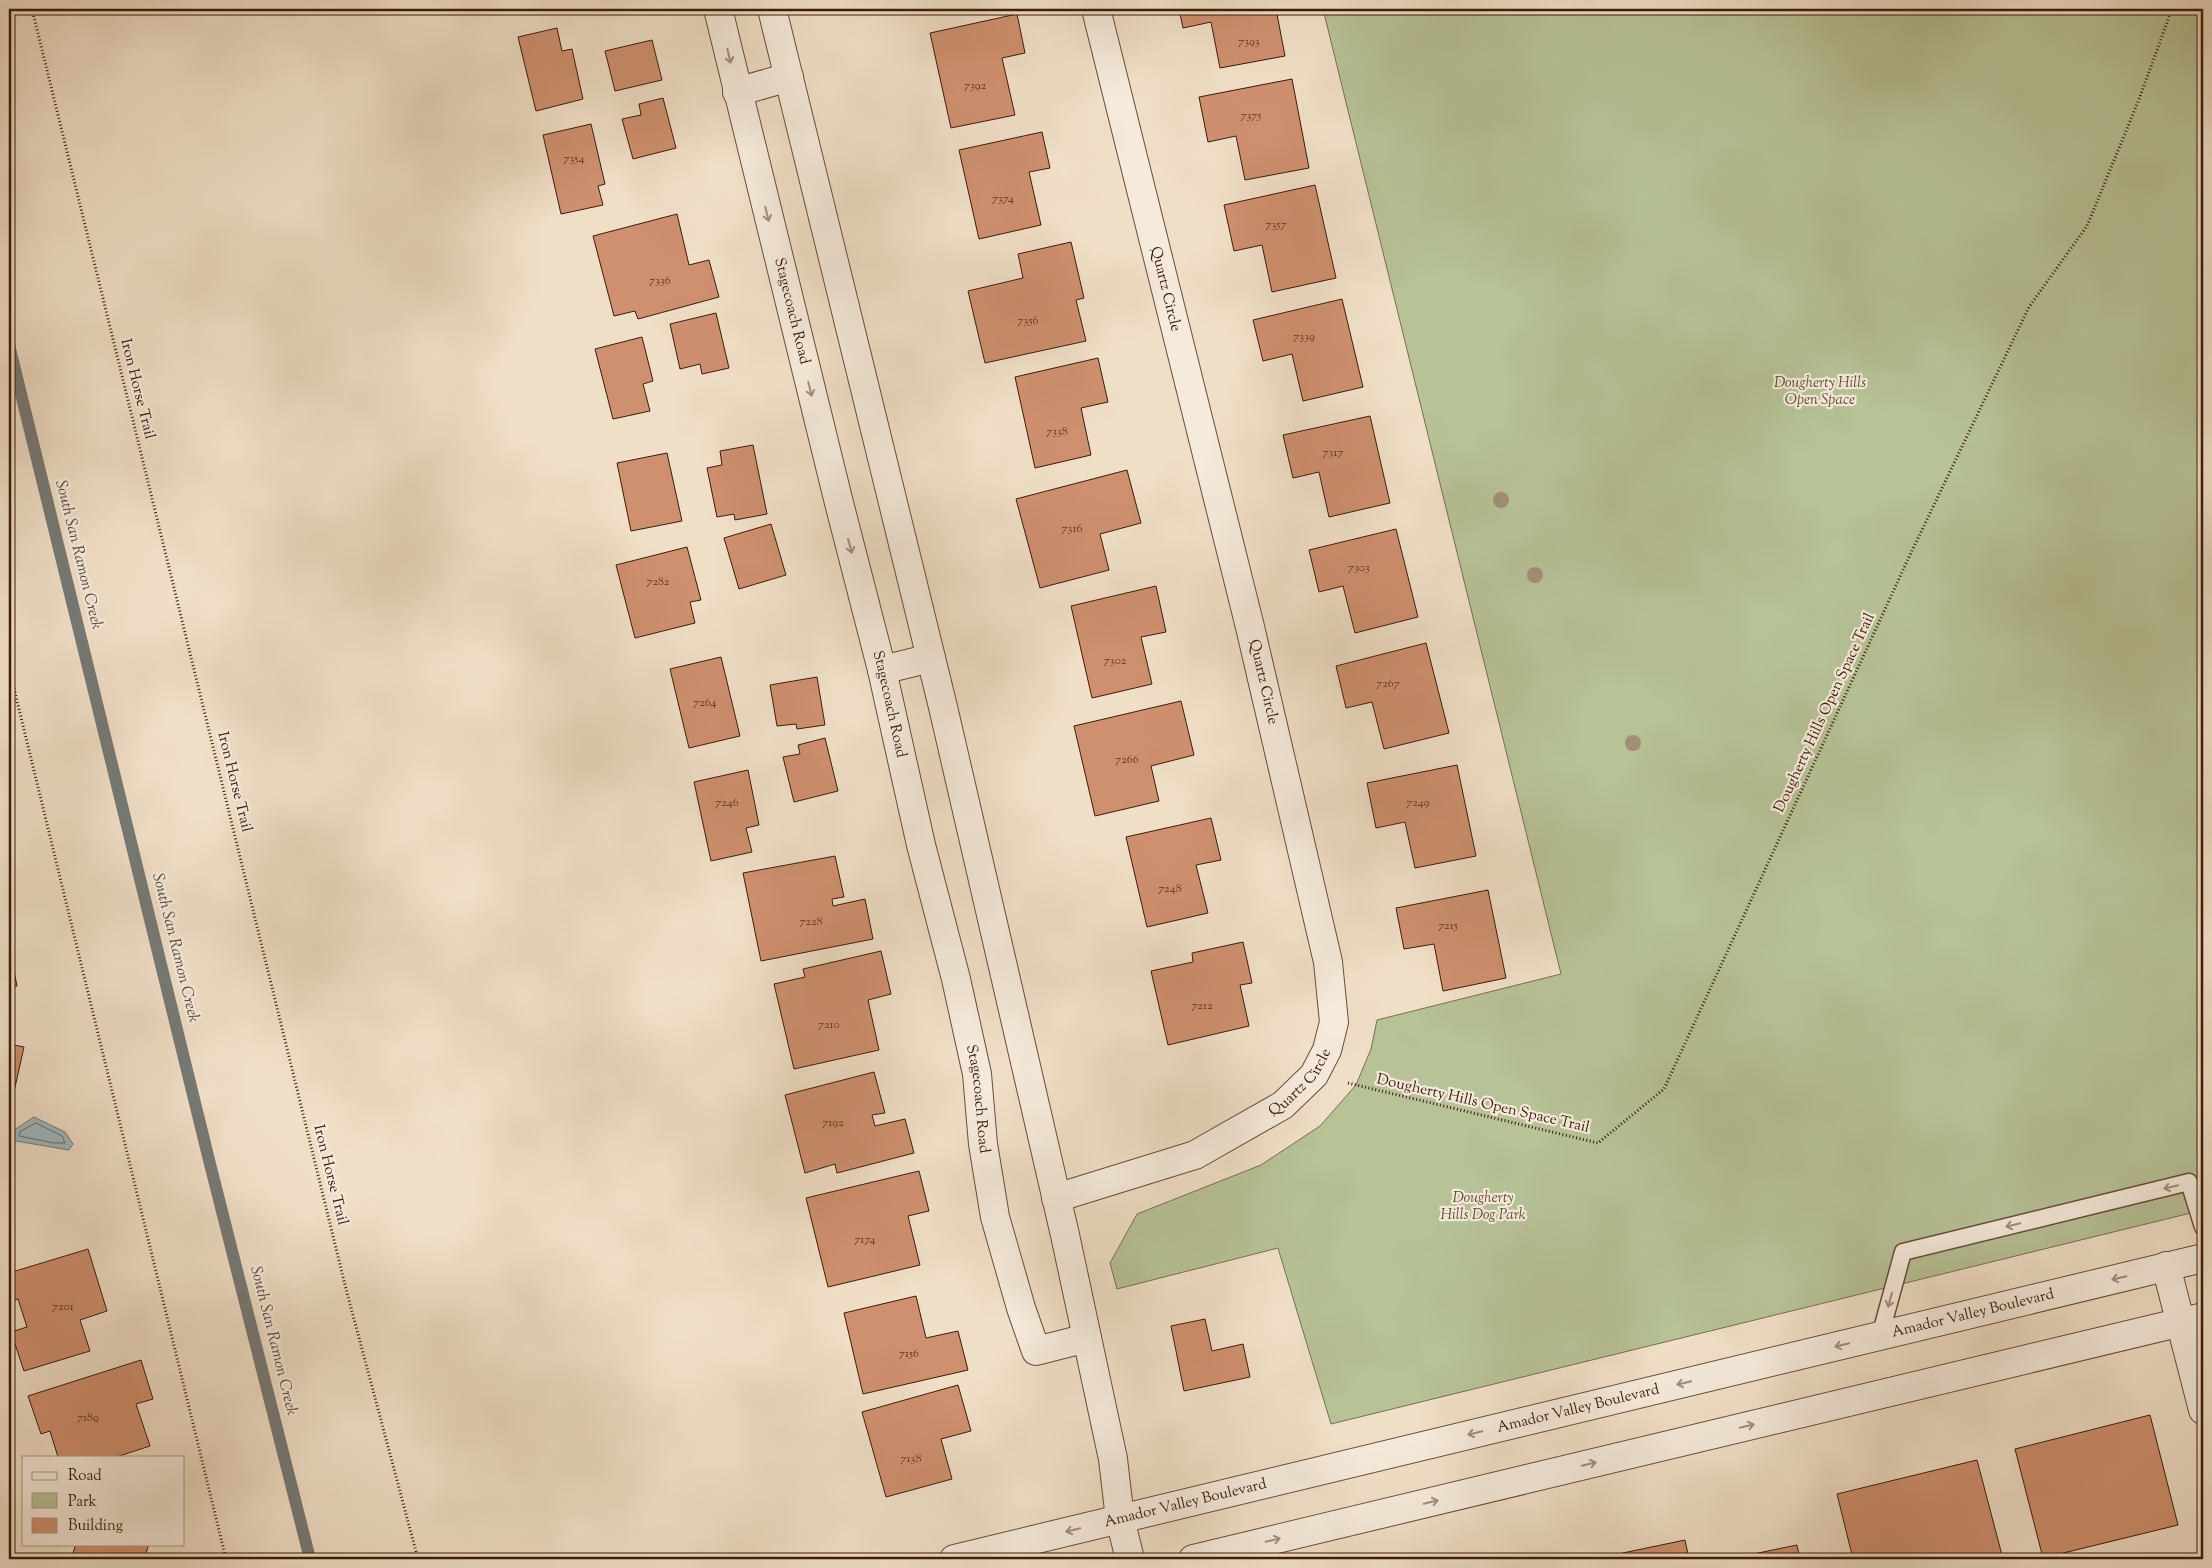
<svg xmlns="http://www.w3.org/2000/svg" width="2212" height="1568" viewBox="0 0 2212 1568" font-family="'Sorts Mill Goudy',serif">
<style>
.green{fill:#b7c297;stroke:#796e51}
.water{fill:#9ebabf;stroke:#767a77}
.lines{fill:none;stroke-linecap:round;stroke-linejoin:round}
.shore{stroke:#6c6a65;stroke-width:1}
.stream{stroke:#767a77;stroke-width:12}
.building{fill:#cf906f;stroke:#3b1b0b}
.service-casing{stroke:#684c3a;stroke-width:19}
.minor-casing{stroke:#684c3a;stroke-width:30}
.tertiary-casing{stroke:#684c3a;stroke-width:30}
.path{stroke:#3b1b0b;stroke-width:3;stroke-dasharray:1 2.5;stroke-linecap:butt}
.service{stroke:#f5eadb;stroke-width:16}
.minor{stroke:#f5eadb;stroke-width:28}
.tertiary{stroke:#f5eadb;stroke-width:28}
.tree{fill:#a18f77}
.oneway{stroke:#a18d7d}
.labels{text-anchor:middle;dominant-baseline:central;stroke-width:4.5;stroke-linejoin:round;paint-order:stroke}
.number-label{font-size:12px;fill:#603824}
.street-label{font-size:15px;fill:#3b1b0b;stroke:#f5eadb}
.park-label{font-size:15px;font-style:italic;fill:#604d35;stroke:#f5eadb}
.water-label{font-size:16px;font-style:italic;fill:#594b41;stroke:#f5eadb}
</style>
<rect width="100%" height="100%" fill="#f0dfc7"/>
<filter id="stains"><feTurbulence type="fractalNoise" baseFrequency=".004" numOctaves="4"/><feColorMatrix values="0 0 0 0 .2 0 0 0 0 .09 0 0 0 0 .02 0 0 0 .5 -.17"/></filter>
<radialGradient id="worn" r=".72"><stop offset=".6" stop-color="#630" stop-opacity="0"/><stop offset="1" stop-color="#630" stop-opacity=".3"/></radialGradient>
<polygon class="green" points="1323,9 2203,9 2203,1210 1331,1424 1278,1248 1117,1289 1110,1263 1137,1214 1261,1165 1320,1126 1356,1085 1371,1049 1377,1020 1561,974"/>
<polygon class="water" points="34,1117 65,1132 73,1144 69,1150 10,1140 11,1132"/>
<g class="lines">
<polygon class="shore" points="36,1123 62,1136 65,1143 54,1143 19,1136 20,1132"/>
<polyline class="stream" points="9,345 209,1160 310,1559"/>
</g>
<g class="building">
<polygon points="916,9 944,9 917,14"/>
<polygon points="1179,9 1276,9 1285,56 1220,68 1211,22 1183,28"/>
<polygon points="1017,14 1025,53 1002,58 1015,115 951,128 930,33"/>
<polygon points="557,28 562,51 572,49 583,99 536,111 518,37"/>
<polygon points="652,40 662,80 615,91 605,51"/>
<polygon points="1292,79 1309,168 1245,180 1236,136 1208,142 1199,97"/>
<polygon points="663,98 676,148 633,159 622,119 641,115 639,104"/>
<polygon points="591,124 605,184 598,186 603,205 561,214 543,135"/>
<polygon points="1042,132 1050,168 1029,172 1041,225 979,239 959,150"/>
<polygon points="1315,185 1336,278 1272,292 1262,245 1234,251 1224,205"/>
<polygon points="677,214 689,265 709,260 719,297 638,319 635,311 614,316 593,236"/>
<polygon points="1071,242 1084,298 1076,300 1086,341 985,363 968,291 1023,278 1018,254"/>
<polygon points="1342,299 1363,387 1303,401 1292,354 1263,361 1253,320"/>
<polygon points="716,313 729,368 702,374 700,364 680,369 670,324"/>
<polygon points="642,337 653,381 643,384 650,411 613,419 595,349"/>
<polygon points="1098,358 1108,402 1081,408 1091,455 1035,468 1015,377"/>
<polygon points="1370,416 1390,503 1329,517 1319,472 1293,478 1283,435"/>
<polygon points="753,445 767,514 735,520 734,514 717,517 707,468 722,465 720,451"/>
<polygon points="667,453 682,521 631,531 617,463"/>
<polygon points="1127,470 1141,523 1100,534 1109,570 1040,588 1016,499"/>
<polygon points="771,524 786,575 739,589 724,538"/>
<polygon points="1396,529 1418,617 1355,633 1343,586 1319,592 1309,550"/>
<polygon points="687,547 701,600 690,602 695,623 635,638 616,565"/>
<polygon points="1156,586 1166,632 1141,637 1152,684 1092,698 1071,606"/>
<polygon points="1426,643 1449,733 1384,749 1372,702 1346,708 1336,666"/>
<polygon points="721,657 740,736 689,748 670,669"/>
<polygon points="817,677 825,725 797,729 796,724 777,726 770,685"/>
<polygon points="1181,701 1194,755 1151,766 1159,801 1095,816 1074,726"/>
<polygon points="825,738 838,791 794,802 783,757 800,754 798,745"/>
<polygon points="1457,765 1476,856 1415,868 1405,822 1376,828 1367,783"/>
<polygon points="748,770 759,825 746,828 752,852 711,861 694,782"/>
<polygon points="1211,818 1221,860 1196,865 1208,913 1147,927 1126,837"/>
<polygon points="835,856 844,897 832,899 833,906 865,899 873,939 761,961 743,873"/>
<polygon points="1488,890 1506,978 1443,991 1434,944 1404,949 1396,908"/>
<polygon points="1243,942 1252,983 1240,985 1249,1026 1168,1045 1151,971 1193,962 1192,953"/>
<polygon points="9,946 17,986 9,987"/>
<polygon points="881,951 891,994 868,1000 879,1050 794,1069 774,984 805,977 803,969"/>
<polygon points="9,1044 24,1047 9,1114"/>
<polygon points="874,1072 885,1113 872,1115 875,1126 905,1119 914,1153 837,1173 835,1164 805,1173 785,1095"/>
<polygon points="919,1171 929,1211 908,1216 920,1265 828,1287 806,1198"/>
<polygon points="88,1249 107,1311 80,1320 90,1351 24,1371 11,1332 27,1327 18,1299 9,1302 9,1273"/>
<polygon points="916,1296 926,1338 958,1331 968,1370 863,1394 844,1313"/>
<polygon points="1205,1319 1212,1351 1243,1344 1250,1377 1184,1391 1171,1326"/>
<polygon points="141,1360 153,1399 136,1404 150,1446 116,1457 58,1457 50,1431 41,1434 28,1396"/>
<polygon points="958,1385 971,1431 941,1439 952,1479 886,1497 862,1412"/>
<polygon points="2150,1415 2178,1525 2043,1558 2015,1449"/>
<polygon points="1977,1460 2003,1559 1853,1559 1837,1494"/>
<polygon points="1685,1540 1689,1559 1594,1559"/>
<polygon points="76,1544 149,1544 144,1559 71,1559"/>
<polygon points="1797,1545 1800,1559 1729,1559"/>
</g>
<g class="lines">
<g class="service-casing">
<polyline id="service" points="1880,1336 1903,1252 2189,1182 2203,1227"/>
</g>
<g class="minor-casing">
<g id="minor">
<path id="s1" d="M718,9L838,499L882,670L921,845L956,979L977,1074L983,1144L995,1217L1021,1308L1036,1351L1087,1338"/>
<polyline points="772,9 943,707 1065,1235 1113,1459 1120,1519 1130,1559"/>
<polyline points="737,92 789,77"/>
<polyline points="882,670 931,658"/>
<path id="s2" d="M1056,1198L1195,1155L1283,1105L1314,1075L1327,1050L1334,1022L1328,962L1250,627L1096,9"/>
<polyline points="2166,1266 2203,1410"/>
</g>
</g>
<g class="tertiary-casing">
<g id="tertiary">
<path id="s3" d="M954,1559L2203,1258"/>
<polyline points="1193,1559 2203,1317"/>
</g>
</g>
<g class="path">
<polyline points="32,9 346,1289 418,1559"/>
<polyline points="9,668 226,1559"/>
<polyline points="1348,1083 1598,1143 1664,1089 1909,557 2029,307 2087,226 2138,102 2172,9"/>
</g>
<use href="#service" class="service"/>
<use href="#minor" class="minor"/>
<use href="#tertiary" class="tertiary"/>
</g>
<g class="tree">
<circle cx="1501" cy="500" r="8"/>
<circle cx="1535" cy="575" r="8"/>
<circle cx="1633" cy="743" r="8"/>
</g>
<defs><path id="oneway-shaft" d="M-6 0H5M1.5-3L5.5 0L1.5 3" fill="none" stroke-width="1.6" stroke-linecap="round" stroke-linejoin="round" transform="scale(1.25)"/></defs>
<g class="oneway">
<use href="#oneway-shaft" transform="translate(729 56) rotate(77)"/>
<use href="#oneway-shaft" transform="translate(767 214) rotate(76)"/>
<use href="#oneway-shaft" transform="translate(810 389) rotate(76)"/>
<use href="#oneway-shaft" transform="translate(850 546) rotate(75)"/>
<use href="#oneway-shaft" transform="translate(2171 1187) rotate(166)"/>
<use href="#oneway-shaft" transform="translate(2013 1225) rotate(166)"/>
<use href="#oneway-shaft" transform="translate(2119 1278) rotate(166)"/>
<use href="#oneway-shaft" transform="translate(1890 1300) rotate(105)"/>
<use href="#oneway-shaft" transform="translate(1842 1345) rotate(166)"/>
<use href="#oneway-shaft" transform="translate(1684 1383) rotate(166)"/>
<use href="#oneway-shaft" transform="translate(1747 1426) rotate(-14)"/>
<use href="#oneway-shaft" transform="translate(1475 1433) rotate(166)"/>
<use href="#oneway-shaft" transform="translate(1589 1464) rotate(-14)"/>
<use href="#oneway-shaft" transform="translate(1431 1502) rotate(-14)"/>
<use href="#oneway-shaft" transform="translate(1073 1530) rotate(166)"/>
<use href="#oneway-shaft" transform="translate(1273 1540) rotate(-14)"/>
</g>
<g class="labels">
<g class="number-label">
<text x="1249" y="42">7393</text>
<text x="975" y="86">7392</text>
<text x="1251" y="116">7375</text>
<text x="574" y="159">7354</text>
<text x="1003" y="199">7374</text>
<text x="1276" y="225">7357</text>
<text x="660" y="281">7336</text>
<text x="1028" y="321">7356</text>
<text x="1304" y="337">7339</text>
<text x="1057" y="432">7338</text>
<text x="1333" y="453">7317</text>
<text x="1072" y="529">7316</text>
<text x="1359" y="568">7303</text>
<text x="658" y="582">7282</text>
<text x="1115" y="661">7302</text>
<text x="1388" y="684">7267</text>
<text x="705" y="703">7264</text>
<text x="1127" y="760">7266</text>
<text x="727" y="803">7246</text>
<text x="1418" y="803">7249</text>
<text x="1170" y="889">7248</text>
<text x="811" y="922">7228</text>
<text x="1448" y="926">7215</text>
<text x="1202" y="1006">7212</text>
<text x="829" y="1025">7210</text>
<text x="833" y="1123">7192</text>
<text x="865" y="1240">7174</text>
<text x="63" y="1307">7201</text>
<text x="909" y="1354">7156</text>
<text x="88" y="1418">7189</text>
<text x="911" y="1459">7138</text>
</g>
<g class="street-label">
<text transform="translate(1165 289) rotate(76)">Quartz Circle</text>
<text stroke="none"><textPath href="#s1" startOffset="311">Stagecoach Road</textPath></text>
<text transform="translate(137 389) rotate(76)">Iron Horse Trail</text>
<text transform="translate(1263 682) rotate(77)">Quartz Circle</text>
<text stroke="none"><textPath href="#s1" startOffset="716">Stagecoach Road</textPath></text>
<text transform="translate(1825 713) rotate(-65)">Dougherty Hills Open Space Trail</text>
<text transform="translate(234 782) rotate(76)">Iron Horse Trail</text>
<text stroke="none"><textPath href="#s2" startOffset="275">Quartz Circle</textPath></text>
<text stroke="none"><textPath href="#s1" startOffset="1121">Stagecoach Road</textPath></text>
<text transform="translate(1483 1104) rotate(13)">Dougherty Hills Open Space Trail</text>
<text transform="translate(330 1175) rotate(76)">Iron Horse Trail</text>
<text stroke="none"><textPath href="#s3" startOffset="1048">Amador Valley Boulevard</textPath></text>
<text stroke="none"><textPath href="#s3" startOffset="642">Amador Valley Boulevard</textPath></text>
<text stroke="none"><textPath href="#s3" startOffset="238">Amador Valley Boulevard</textPath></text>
</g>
<g class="park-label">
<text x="1820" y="383">Dougherty Hills<tspan x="1820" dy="17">Open Space</tspan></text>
<text x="1483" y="1198">Dougherty<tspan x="1483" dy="17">Hills Dog Park</tspan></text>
</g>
<g class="water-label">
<text transform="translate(78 555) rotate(76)">South San Ramon Creek</text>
<text transform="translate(175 948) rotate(76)">South San Ramon Creek</text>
<text transform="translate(273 1341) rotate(76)">South San Ramon Creek</text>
</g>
</g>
<rect width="2212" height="1568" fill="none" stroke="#f0dfc7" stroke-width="30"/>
<rect x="10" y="10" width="2192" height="1548" fill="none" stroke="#3b1b0b" stroke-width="2.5"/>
<rect x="15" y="15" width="2182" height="1538" fill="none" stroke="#3b1b0b"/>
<rect x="22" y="1456" width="162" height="90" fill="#f5eadb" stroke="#ab9788"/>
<rect x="32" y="1472" width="25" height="8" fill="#f5eadb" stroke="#ab9788"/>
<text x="68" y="1480" font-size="15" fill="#3b1b0b">Road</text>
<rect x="32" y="1493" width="25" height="15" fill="#b7c297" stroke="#ab9788"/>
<text x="68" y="1506" font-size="15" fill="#3b1b0b">Park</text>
<rect x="32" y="1518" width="25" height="15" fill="#cf906f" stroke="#ab9788"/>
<text x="68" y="1530" font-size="15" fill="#3b1b0b">Building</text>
<rect width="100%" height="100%" filter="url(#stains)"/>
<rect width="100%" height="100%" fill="url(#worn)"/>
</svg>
